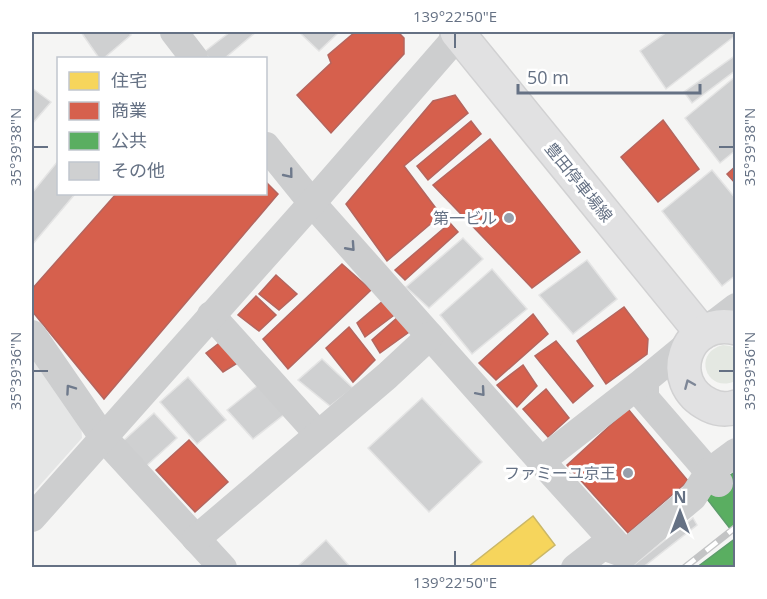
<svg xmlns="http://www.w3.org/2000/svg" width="767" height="599" viewBox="0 0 767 599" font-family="'Open Sans','Noto Sans JP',sans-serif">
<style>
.built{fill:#e5e6e6}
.green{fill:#e4e8e2}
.homes{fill:#f6d55c;stroke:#cab768;stroke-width:1.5}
.shops{fill:#d6604d;stroke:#b4655e;stroke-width:1.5}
.public{fill:#5aae61;stroke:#5d9c6c;stroke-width:1.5}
.building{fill:#cfd0d1;stroke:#e4e4e4;stroke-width:1.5}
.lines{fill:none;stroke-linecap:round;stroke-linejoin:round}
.major-casing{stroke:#d1d1d2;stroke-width:36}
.minor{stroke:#cdcecf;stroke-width:28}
.major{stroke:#e1e1e2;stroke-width:33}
.rail-casing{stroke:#c3c4c5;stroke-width:7}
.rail{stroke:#fff;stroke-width:4.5;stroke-dasharray:14;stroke-linecap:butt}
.oneway{stroke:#6f7a8c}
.oneway2{stroke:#7e8797}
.ticks{fill:none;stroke:#657184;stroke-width:2}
.poi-dot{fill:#979fab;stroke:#fff;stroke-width:2}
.labels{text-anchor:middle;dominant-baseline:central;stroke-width:6;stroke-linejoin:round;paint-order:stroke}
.street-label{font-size:16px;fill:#657184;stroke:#fff}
.poi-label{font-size:16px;fill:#657184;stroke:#fff;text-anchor:end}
.neatline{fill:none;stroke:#657184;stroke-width:2}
.ticks-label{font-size:15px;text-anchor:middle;fill:#657184}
</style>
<rect width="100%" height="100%" fill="#f5f5f4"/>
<polygon class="built" points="32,352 81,421 82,438 32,494"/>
<path class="green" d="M723,345L730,346L735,348V381C707,394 691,353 723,345Z"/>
<polygon class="homes" points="533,516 555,545 526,568 467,568"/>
<g class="shops">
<polygon points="355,32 398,32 404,38 404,54 331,133 297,95 331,63 328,55"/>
<polygon points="455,95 468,113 404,166 441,215 387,261 346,204 433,101"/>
<polygon points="663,120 699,169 658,202 621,157"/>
<polygon points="471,121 481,134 428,180 417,166"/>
<polygon points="490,139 580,252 532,288 433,185"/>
<polygon points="736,166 736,184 727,174"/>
<polygon points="266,182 278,194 104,399 32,311 32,289 116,194 266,194"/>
<polygon points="450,223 458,232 405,280 395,270"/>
<polygon points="342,264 371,290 288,369 263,339"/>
<polygon points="276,275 297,294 279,310 259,294"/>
<polygon points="256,296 276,315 259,331 238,315"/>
<polygon points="384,300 397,313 365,337 357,323"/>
<polygon points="624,307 648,339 647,354 606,384 577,341"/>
<polygon points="533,314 548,334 496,380 479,363"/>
<polygon points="398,317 412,330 380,353 372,340"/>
<polygon points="349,327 375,360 353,382 326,348"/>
<polygon points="222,341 239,362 223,372 206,353"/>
<polygon points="556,341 593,386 573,403 535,356"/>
<polygon points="523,365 537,386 517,407 497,385"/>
<polygon points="546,389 569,418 548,437 523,409"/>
<polygon points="628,409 688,481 628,533 567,465"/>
<polygon points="189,440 228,482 195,512 156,470"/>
</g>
<g class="public">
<polygon points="736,471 736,535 735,535 704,495"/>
<polygon points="736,538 736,568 696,568"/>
</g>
<g class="building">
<polygon points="81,32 128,32 131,35 104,58 99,58"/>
<polygon points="230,32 256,32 225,58 209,58 204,52"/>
<polygon points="299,32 339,32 319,51"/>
<polygon points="667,32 736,32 736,35 666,89 640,51"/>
<polygon points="736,55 736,70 692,103 684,92"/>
<polygon points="736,76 736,150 720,163 685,118"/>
<polygon points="32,88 51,102 32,124"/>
<polygon points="58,161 58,194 75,194 32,245 32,193"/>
<polygon points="712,170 736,199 736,275 722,286 662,211"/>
<polygon points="463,238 483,259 429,308 406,287"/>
<polygon points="587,260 617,299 573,334 539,295"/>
<polygon points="492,269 527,309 472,354 440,315"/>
<polygon points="322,359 353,388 330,406 298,380"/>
<polygon points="188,377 226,420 197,444 160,402"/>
<polygon points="263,381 290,410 253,439 227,410"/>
<polygon points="422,398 482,462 429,512 368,448"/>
<polygon points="154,413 177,438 145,467 122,442"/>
<polygon points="693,518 697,525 642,568 630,568"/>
<polygon points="326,540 351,568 296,568"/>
</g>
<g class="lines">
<g class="major-casing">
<g id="major">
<polyline points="457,32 702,333"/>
<path d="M736,328C685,316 663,383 709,405C717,409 727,410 736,407"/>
</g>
</g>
<g class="minor">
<polyline points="174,32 194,58"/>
<polyline points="266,146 312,203 541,461"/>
<polyline points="211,315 318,434"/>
<polyline points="32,334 103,437 223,568"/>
<polyline points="645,380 645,398 709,472 736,452"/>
<polyline points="32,518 312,203 461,32"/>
<polyline points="196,539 387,376 430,336"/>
<polyline points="625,554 541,461 645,380 702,333 736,307"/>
<polyline points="625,554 693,497 709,472 719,483"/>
<polyline points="575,568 603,546 625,554"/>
</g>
<use href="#major" class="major"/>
<g class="rail-casing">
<polyline id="rail" points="684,568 736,527"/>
</g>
<use href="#rail" class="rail"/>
</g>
<defs><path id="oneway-chevron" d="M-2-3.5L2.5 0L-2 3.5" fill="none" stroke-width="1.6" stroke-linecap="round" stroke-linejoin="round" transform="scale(1.5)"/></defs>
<g class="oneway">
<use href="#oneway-chevron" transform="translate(289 174) rotate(51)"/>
<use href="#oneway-chevron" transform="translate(351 247) rotate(48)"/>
<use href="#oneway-chevron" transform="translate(70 389) rotate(-125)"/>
<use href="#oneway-chevron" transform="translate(481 392) rotate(49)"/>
</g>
<use class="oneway2" href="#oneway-chevron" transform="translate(689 384) rotate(-113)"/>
<path class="ticks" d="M455,33V48M33,147H48M719,147H734M33,371H48M719,371H734M455,551V566"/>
<g class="poi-dot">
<circle cx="509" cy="218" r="6"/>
<circle cx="628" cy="473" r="6"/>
</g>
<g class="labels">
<g class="street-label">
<text transform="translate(579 182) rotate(51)">豊田停車場線</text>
</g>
<g class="poi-label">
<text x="497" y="218">第一ビル</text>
<text x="616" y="473">ファミーユ京王</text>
</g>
</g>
<rect width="767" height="599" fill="none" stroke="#ffffff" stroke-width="66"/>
<rect x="57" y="57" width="210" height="138" fill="#ffffff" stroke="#c1c6ce" stroke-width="1.5"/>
<rect x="69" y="72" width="30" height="18" fill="#f6d55c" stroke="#c1c6ce" stroke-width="1.5"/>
<text x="111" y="87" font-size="18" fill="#657184">住宅</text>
<rect x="69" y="102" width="30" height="18" fill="#d6604d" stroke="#c1c6ce" stroke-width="1.5"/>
<text x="111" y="117" font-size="18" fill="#657184">商業</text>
<rect x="69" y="132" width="30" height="18" fill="#5aae61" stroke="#c1c6ce" stroke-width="1.5"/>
<text x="111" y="147" font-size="18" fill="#657184">公共</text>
<rect x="69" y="162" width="30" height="18" fill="#cfd0d1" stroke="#c1c6ce" stroke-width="1.5"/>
<text x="111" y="177" font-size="18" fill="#657184">その他</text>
<g transform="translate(680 512)" stroke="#ffffff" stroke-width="4.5" paint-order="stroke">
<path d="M0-4.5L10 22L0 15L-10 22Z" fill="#657184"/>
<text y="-9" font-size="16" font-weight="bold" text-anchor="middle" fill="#657184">N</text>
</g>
<path d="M518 84v9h182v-9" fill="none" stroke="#657184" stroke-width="3"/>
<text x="527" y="84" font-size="18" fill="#657184" stroke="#ffffff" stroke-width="4.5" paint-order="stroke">50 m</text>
<rect x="33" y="33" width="701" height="533" class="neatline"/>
<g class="ticks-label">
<text x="455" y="22">139°22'50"E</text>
<text transform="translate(16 147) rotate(-90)" y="5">35°39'38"N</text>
<text transform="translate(750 147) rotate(-90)" y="5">35°39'38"N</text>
<text transform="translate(16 371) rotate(-90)" y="5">35°39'36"N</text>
<text transform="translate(750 371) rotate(-90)" y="5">35°39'36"N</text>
<text x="455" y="588">139°22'50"E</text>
</g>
</svg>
